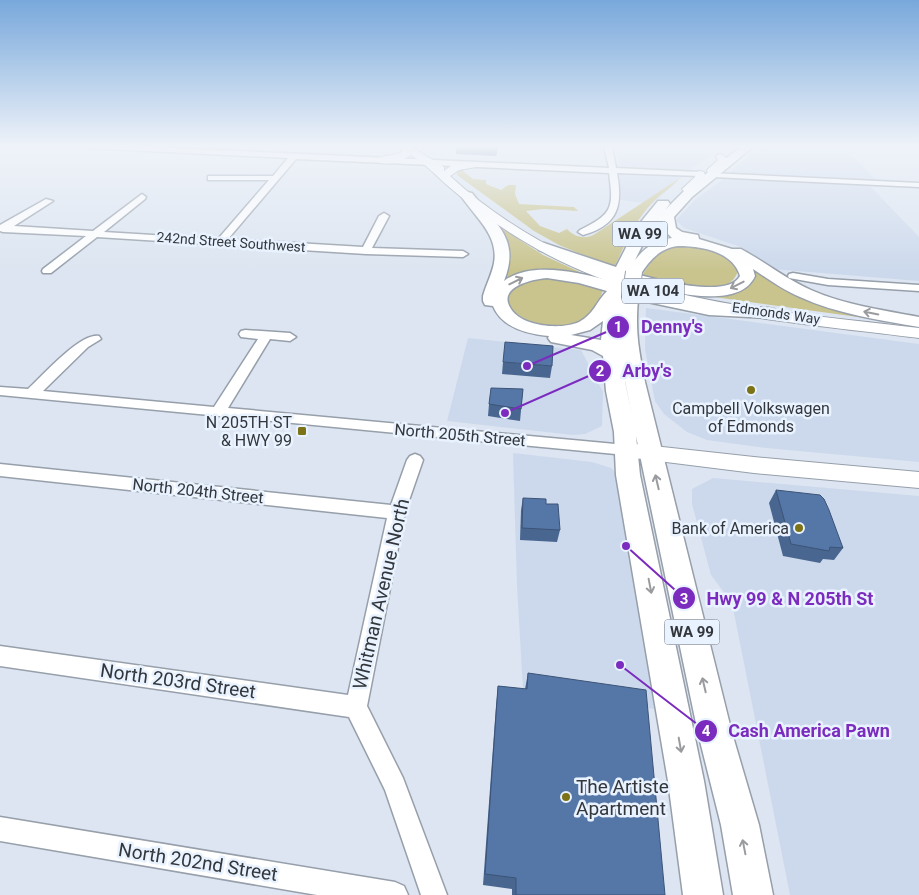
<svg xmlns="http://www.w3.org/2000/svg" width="919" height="895" viewBox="0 0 919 895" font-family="Roboto,sans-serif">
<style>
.built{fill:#ccd9ec}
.green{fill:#c9c48e}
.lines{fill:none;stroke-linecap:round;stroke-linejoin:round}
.minor-casing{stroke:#969faa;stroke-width:3}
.major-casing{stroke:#969faa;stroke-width:2}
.highway-casing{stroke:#969faa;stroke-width:3}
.minor{fill:#fff;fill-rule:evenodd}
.major{fill:#fff;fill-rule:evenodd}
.highway{fill:#fff;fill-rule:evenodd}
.highway-bridge-casing{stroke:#969faa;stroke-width:18;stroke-linecap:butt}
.highway-bridge{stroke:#fff;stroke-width:16}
.wall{fill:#496690}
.shaded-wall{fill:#3c5376}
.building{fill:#5577a8;stroke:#3c5376}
.oneway{stroke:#999b9e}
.poi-dot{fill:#7b7315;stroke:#e9f2ff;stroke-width:2}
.labels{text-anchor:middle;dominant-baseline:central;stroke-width:5;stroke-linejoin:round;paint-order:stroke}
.far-street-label{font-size:14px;fill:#33373c;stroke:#e9f2ff}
.shield{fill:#e9f2ff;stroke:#6a6f76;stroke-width:1}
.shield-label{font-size:15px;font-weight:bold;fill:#33373c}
.poi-label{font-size:16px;fill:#33373c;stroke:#e9f2ff;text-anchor:end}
.street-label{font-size:16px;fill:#33373c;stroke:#e9f2ff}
.near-street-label{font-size:19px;fill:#33373c;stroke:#e9f2ff}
.near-poi-label{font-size:19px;fill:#33373c;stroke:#e9f2ff;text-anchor:start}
.leader{fill:none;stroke:#7b2cbf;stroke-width:2}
.callout-dot{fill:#7b2cbf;stroke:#e9f2ff;stroke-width:2}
.mark-label{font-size:15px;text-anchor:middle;font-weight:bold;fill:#fff}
.callout-label{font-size:18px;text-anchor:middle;font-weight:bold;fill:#7b2cbf;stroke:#e9f2ff;stroke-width:5;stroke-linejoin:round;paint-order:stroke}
</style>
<rect width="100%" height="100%" fill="#dce5f1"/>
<g class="built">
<polygon points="617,146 724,146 690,170 652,204 621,200"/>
<polygon points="758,146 843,146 876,180 870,186 919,237 919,281 773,269 741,247 684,228 676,220 696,199 725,178"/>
<polygon points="646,308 919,344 919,462 766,448 707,440 687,432 664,414 655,401 645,349"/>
<polygon points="468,338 581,350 603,392 602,426 585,434 573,435 447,421"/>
<polygon points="513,453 592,462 611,468 620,477 646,612 654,709 523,690 517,586"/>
<polygon points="713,478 919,496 919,895 790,895 732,603 711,575 692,504 692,489"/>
</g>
<g class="green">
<path d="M467,168L463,171L473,179L486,180V184L501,190L508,185H516L515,194L519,204L574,207L578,211L544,209L526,211L540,226L559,233L567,229C574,237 585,240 595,234L680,178C672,187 662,193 654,201C635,220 625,244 614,268L559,245L534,231L457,175L456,171Z"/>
<polygon points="501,229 504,230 543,255 584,274 544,270 515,275 504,282"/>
<path d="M695,245C711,250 732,254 738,271C736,276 734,280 729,283C708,296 664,281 641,277C660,249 661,246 695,245Z"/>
<polygon points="751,269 760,270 778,281 894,322 700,295 728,292"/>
<path d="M549,276L604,288C600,297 597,310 590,316C568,333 519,329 507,301C511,279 530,281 549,276Z"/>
</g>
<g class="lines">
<g class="minor-casing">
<g id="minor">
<path d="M84,146H130L609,168L604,146H612L616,168L700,172L704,174L700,176L617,173C623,206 618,225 583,235L578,232L580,230C612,214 614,209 609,173L296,159L228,239L363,247L379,216L384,213L389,216L372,248L463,251L468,254L463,257L366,254L97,237L51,273H43L42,271L43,269L86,236L3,232L0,231V225L46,199L53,201L14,226L93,231L142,194L146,197L145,199L104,232L218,239L269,180H208V176H273L288,158L88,148Z"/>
<polygon points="710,173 919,183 919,187 713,177 709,175"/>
<polygon points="793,273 828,279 919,285 919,291 828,285 789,278 788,276 789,274"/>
<path d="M245,330L290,333L296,337L290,341L270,339L228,408L626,445L631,446L634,450L631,454L626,455L0,395V387L28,389C42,376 81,332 99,336L101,339L88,347L43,391L214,407L258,339L241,337L239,334L241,331Z"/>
<polygon points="415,454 420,456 423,460 405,512 367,706 403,778 447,895 421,895 385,790 349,717 0,666 0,646 348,695 387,518 0,476 0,464 391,505 407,460 410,456"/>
<polygon points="0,817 395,882 404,886 408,895 317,895 0,841"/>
</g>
</g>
<g class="major-casing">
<g id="major">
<path d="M399,146H410L444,167V171L452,165L476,163L477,165L476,167L459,170L450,176C504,226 575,265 646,285C734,310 828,317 919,328V338C785,321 643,313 525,242C498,226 472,207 448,186C436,175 425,164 411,155C402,161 385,168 375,160C382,154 393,157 402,152Z"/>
<polygon points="721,154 729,160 717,171 717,177 709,177 707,170 718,160 716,157 717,155"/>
<polygon points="700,171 704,172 706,178 694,190 696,192 694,194 686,194 682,189 695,177 696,172"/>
<polygon points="626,443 754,457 919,472 919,488 754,473 626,457 619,455 616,450 619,445"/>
</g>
</g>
<g class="highway-casing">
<g id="highway">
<path d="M742,146H754L692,197L674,217L676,228L682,232L698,235L699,239L732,249H741C765,262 786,279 811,290C845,305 882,310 919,317V327C879,320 837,314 800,297C783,290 768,279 753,269L755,276C732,329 578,263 539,250L537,247L539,244L544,243L616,267L636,228L658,201H668L670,204L665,210L684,191ZM652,226L654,228H662L672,238C656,240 645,247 635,260ZM678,246C700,246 733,251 740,276C728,299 659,280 640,275C650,260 660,248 678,246Z"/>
<path d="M467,192L472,193C495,224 521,238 504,281C543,251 629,289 673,298C705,304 736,307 768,308L774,309L777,313L774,317L768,318L709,315L638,300C635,332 639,351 645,382L732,733L759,825L773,895H733L721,825L698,733L636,436L640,475L704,781L723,895H683L668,781L616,475L614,432L606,391L603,356L592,350L551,342L548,338L549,336C528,334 502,328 493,306L485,305L483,301V296C486,285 492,274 494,263C499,235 475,217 461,196ZM547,278L579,283L607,291C597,301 593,315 579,322C561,330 523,327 511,309C496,287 533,279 547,278ZM603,321L601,340L571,335L590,330ZM625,381V382L632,415Z"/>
</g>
</g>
<use href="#minor" class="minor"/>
<use href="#major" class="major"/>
<use href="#highway" class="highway"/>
<g class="highway-bridge-casing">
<polyline id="highway-bridge" points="630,299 634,272"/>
</g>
<use href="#highway-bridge" class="highway-bridge"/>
</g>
<g class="wall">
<polygon points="456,146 498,146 496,156 456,154"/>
<polygon points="503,362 552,366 550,378 502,374"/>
<polygon points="523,389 520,421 488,416 489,404"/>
<polygon points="776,490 843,548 834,560 823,559 820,563 783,556 769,503"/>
<polygon points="523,498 546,504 560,530 557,542 520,540 521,510"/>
<polygon points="528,673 665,895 512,895 512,889 483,885 496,706 498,686 525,689"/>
</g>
<polygon class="shaded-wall" points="496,146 498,146 496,156"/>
<g class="building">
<polygon points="505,342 553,346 552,366 503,362"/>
<polygon points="491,388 523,389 521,409 489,404"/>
<polygon points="776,490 820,495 824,499 829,510 843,548 830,547 829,551 791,544"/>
<polygon points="523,498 546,499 546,504 558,504 560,530 522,528"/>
<polygon points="528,673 646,690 665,895 516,895 516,878 485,874 498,686 527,689"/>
</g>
<defs><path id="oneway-shaft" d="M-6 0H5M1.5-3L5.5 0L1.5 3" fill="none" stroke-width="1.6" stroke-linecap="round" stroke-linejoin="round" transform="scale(1.25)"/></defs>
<g class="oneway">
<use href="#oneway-shaft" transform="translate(516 281) rotate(-26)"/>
<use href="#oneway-shaft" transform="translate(737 285) rotate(153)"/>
<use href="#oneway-shaft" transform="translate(871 313) rotate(-169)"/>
<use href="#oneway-shaft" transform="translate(657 482) rotate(-103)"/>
<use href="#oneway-shaft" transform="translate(650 586) rotate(79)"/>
<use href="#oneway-shaft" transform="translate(704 685) rotate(-103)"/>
<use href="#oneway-shaft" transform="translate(680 745) rotate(80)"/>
<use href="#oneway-shaft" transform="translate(744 847) rotate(-101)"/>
</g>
<linearGradient id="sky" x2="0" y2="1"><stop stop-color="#78a8db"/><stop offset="0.54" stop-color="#eff3f9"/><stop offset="1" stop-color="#eff3f9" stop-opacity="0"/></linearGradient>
<rect width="919" height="271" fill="url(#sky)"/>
<g class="poi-dot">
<circle cx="751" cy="390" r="5"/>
<rect x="297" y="426" width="10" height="10" rx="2.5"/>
<circle cx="799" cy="528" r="5"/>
<circle cx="566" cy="797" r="5"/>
</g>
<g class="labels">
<g class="far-street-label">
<text transform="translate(231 242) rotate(4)">242nd Street Southwest</text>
<text transform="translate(776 313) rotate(8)">Edmonds Way</text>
</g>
<g class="shield">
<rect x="612.5" y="221.5" width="55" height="25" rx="4"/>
<rect x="622" y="278.5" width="62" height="25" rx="4"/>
<rect x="664.5" y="619.5" width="55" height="25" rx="4"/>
</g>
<g class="shield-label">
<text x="640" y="234">WA 99</text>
<text x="653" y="291">WA 104</text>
<text x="692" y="632">WA 99</text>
</g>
<g class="poi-label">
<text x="751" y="408" text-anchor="middle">Campbell Volkswagen<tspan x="751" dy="18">of Edmonds</tspan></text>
<text x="292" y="422">N 205TH ST<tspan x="292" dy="18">&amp; HWY 99</tspan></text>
<text x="789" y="528">Bank of America</text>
</g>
<g class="street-label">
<text transform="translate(460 435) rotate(5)">North 205th Street</text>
<text transform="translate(198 491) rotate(6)">North 204th Street</text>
</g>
<g class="near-street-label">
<text transform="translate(381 594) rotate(-77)">Whitman Avenue North</text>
<text transform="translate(178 681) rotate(8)">North 203rd Street</text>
<text transform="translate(198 862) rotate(9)">North 202nd Street</text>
</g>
<g class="near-poi-label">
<text x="576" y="786">The Artiste<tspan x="576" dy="22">Apartment</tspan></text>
</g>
</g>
<path class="leader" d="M527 366L618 327M505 413L600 371M626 546L684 598M620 665L706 731"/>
<g class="callout-dot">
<circle cx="527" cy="366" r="5"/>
<circle cx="505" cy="413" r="5"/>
<circle cx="626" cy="546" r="5"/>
<circle cx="620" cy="665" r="5"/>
<circle cx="618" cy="327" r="12"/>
<circle cx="600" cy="371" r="12"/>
<circle cx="684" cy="598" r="12"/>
<circle cx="706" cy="731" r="12"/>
</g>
<g class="mark-label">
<text x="618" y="332">1</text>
<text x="600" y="376">2</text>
<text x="684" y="604">3</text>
<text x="706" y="736">4</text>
</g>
<g class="callout-label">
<text x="672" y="333">Denny's</text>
<text x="647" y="377">Arby's</text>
<text x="790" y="605">Hwy 99 &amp; N 205th St</text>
<text x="809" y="737">Cash America Pawn</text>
</g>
</svg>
